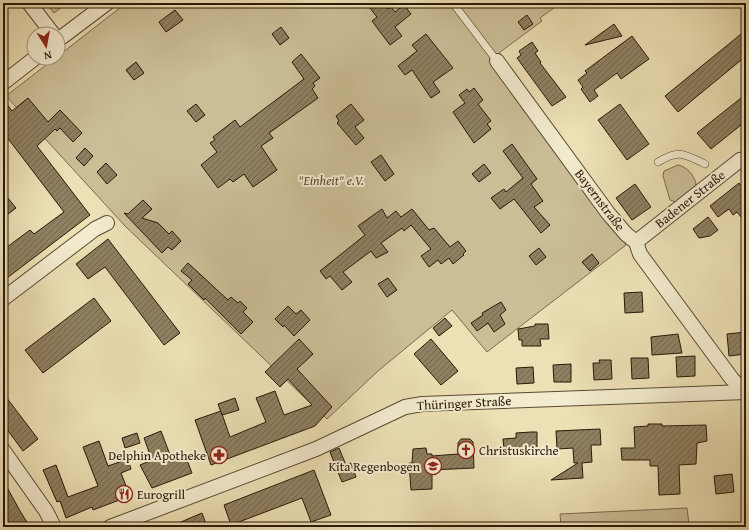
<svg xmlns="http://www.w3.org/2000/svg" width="749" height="530" viewBox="0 0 749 530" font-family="'Gentium Book Plus',serif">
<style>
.green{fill:#cbbe97;stroke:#7a6b4f}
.building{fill:url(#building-hatch);stroke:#281807}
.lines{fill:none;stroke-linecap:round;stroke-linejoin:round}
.service-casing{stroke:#594a32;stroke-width:8}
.minor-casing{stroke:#594a32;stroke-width:16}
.service{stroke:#f3ebcf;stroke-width:7}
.minor{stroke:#f3ebcf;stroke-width:14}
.labels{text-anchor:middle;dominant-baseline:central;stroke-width:4;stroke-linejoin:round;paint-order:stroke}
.park-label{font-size:13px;font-style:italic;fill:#594a32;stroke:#f3ebcf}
.street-label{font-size:13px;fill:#281807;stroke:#f3ebcf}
.poi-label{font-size:13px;fill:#281807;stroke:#f3ebcf;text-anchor:start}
</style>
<defs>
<pattern id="building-hatch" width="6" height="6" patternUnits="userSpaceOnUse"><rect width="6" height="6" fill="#8e8061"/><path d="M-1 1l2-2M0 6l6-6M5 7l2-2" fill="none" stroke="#74684e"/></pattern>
</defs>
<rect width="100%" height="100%" fill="#ece0b5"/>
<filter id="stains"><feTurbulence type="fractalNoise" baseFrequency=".005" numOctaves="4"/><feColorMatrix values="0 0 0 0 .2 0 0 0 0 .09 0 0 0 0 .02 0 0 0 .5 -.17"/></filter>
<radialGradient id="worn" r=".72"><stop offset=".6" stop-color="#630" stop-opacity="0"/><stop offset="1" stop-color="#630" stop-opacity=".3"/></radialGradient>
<g class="green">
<polygon points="46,3 67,3 54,13"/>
<polygon points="126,3 561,3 540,18 542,21 499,53 626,245 487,352 452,310 378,371 327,419 125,226 6,96 55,58 58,58 58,56"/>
<path d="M678,165C687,167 693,174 696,183L695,187L675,202L670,200L663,176L664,171Z"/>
<polygon points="687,508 689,524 659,527 561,527 560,514"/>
</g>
<g class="building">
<polygon points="366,3 384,3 388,9 391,7 395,12 404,5 411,14 395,27 402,36 390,45 372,21 377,17"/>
<polygon points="175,10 183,20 166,32 159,22"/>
<polygon points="527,15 533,24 524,30 518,22"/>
<polygon points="614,24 622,36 585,45"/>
<polygon points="281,27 289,38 280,45 272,34"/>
<polygon points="746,30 746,56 678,112 665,96"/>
<polygon points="426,34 453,68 433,82 440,92 431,98 412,70 405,75 398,66 417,51 412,45"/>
<polygon points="632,36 649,59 621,79 617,73 594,90 598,96 590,102 581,89 583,87 578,80 587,73 585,71"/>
<polygon points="532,42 538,51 535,53 541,62 540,63 566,97 552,106 517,58 521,55 519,51"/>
<polygon points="301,54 320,78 313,83 315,86 312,89 318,98 269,133 273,138 261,146 277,170 253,187 244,174 233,182 230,179 218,188 201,165 217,152 210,143 215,140 213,137 235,120 240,127 304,79 292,62"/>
<polygon points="136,62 144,73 134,80 126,70"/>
<polygon points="474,88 483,100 478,104 491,121 487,124 491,129 474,143 453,112 465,103 459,95 467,89 469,92"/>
<polygon points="746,94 746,121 711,149 697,133"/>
<polygon points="28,98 48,122 60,110 82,133 73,142 60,128 57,131 55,129 37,146 90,215 3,281 3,250 30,230 34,234 64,212 3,132 3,99 12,111"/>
<polygon points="196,104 205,115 196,122 187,111"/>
<polygon points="351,104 364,120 355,127 364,138 356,145 337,123 339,121 336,116"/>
<polygon points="620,104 649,144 627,160 598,120"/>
<polygon points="512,144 537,179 531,184 543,201 534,207 550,225 541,233 514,199 500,209 491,198 504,189 506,192 523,178 503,151"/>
<polygon points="85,148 93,156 84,166 76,158"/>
<polygon points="381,155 394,174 385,181 371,162"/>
<polygon points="106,163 117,175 107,184 97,172"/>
<polygon points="484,164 491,173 479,182 472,174"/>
<polygon points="739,183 746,192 746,223 737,212 733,215 729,209 718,217 710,206"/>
<polygon points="635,184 651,207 632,220 616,198"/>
<polygon points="3,192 16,208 3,218"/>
<polygon points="143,200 152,209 142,218 158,223 169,234 172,231 181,241 172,250 168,247 162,253 124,213 128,214"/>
<polygon points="382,209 387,218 396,211 401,217 412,209 429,230 434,228 450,247 458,241 466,251 463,254 464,255 453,264 449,258 441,264 438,260 429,267 421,256 431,249 411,225 404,231 402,228 381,243 388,252 376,258 371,251 343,272 352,282 342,290 330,276 326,279 320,271 365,235 358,226"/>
<polygon points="708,217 718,230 710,236 699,238 693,229"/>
<polygon points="108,239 180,333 164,345 105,267 88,279 76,264"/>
<polygon points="539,248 546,257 536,265 529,256"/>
<polygon points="592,254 599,263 590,271 582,262"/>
<polygon points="188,263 228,300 231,297 238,303 240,301 247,308 243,312 253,322 241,334 205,298 204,300 188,284 192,280 181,271"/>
<polygon points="388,278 397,290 387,297 378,284"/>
<polygon points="642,292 643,312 625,313 624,293"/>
<polygon points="94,298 111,321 43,373 25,350"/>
<polygon points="501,302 506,310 500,315 505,324 494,332 488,323 477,331 471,323 483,315 482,313"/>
<polygon points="288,306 296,314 301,310 310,320 294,336 284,325 283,327 275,319"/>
<polygon points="445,318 452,326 439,336 433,328"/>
<polygon points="535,324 548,324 549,339 540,339 541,346 522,346 522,340 519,340 518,329 535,326"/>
<polygon points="746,332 746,354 729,356 727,334"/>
<polygon points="678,334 682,353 652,355 651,337"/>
<polygon points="299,339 313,354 297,369 332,407 315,426 211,465 195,420 221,411 230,437 266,422 256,398 275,391 284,415 312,405 288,379 280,387 265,372"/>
<polygon points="431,339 458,371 441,385 414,354"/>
<polygon points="695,356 695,376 677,377 676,357"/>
<polygon points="631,358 648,358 649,378 632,379"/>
<polygon points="599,360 611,360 612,379 594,380 593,363 600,363"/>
<polygon points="571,364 571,382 554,382 553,365"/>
<polygon points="533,367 534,383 517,384 516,368"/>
<polygon points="3,393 38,439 23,451 3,424"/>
<polygon points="235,398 239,410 222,415 218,404"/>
<polygon points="648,424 662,424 662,426 706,425 707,441 697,443 696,464 679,465 680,494 659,495 658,466 650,466 650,460 622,460 621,448 635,448 634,427 648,426"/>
<polygon points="600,429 601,445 591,445 592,462 582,463 583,478 551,480 578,463 574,463 573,448 557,449 556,431"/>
<polygon points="161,431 172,460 185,455 192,473 152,488 140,465 152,460 144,438"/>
<polygon points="531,432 537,432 537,450 512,452 512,448 504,449 503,439 516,438 516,433"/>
<polygon points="137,433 140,443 125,448 122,438"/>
<polygon points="461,439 470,439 473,442 474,468 432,470 432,489 411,490 409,463 412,463 413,449 426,448 427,454 432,454 432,456 458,454 458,443"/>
<polygon points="99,441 108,466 128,459 131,469 121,473 130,496 93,510 92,507 66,518 60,501 57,502 43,470 56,465 68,497 98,486 83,447"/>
<polygon points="339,448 346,465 351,463 356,477 342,482 330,452"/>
<polygon points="314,470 331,515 311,522 302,498 231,525 224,505"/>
<polygon points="732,474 734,492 716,494 714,476"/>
<polygon points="3,480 20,511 30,527 5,527 3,523"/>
<polygon points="202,513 206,524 197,527 169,527"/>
</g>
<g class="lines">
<g class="service-casing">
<g id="service">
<polyline points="453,3 497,61"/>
<path d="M658,162C679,149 684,154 705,164"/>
</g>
</g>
<g class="minor-casing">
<g id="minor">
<polyline points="29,3 53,34"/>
<polyline points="58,40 107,3"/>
<polyline points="497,61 608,213 626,234 636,242 640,254 732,379 746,394"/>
<polyline points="3,83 35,58"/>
<polyline points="636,242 740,160 746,159"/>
<polyline points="3,299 95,229 107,223"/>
<polyline points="3,450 46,511 54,527"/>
<polyline points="110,527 316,449 405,407 422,404 746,392"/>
</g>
</g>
<use href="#service" class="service"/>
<use href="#minor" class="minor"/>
</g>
<defs>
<g id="church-ring" transform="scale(0.9)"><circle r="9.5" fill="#f3ebcf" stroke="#8f2418" stroke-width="1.5"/><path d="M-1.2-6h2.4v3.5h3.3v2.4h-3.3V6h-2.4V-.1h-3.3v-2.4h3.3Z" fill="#8f2418"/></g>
<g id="pharmacy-ring" transform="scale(0.9)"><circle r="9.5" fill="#f3ebcf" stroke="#8f2418" stroke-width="1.5"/><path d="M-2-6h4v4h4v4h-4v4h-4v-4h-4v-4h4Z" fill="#8f2418"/></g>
<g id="school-ring" transform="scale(0.9)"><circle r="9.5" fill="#f3ebcf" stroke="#8f2418" stroke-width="1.5"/><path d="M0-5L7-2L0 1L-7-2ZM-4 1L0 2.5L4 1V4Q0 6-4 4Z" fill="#8f2418"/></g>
<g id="restaurant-ring" transform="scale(0.9)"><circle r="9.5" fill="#f3ebcf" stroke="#8f2418" stroke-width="1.5"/><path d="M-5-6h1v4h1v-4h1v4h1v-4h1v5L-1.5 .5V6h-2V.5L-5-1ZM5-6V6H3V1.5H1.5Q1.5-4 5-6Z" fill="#8f2418"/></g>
</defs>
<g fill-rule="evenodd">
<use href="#church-ring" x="466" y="450"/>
<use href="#pharmacy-ring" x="219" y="455"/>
<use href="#school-ring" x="433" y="466"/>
<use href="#restaurant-ring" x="124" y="494"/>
</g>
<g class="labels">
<g class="park-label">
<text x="331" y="180">"Einheit" e.V.</text>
</g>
<g class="street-label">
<text transform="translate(690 199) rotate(-38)">Badener Straße</text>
<text transform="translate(600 200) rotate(53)">Bayernstraße</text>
<text transform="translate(464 403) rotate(-3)">Thüringer Straße</text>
</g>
<g class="poi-label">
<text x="479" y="450">Christuskirche</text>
<text x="206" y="455" text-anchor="end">Delphin Apotheke</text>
<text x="420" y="466" text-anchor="end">Kita Regenbogen</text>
<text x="137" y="494">Eurogrill</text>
</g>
</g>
<rect width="749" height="530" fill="none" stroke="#ece0b5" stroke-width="16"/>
<rect x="4" y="4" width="741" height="522" fill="none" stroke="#281807" stroke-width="2"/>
<rect x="8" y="8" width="733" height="514" fill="none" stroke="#281807"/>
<g transform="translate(46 46) rotate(169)"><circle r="19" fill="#f3ebcf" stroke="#a2977f"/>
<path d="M0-3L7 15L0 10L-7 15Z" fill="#8f2418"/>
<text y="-6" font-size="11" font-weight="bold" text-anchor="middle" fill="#281807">N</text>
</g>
<rect width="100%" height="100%" filter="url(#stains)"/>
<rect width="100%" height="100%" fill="url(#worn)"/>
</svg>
